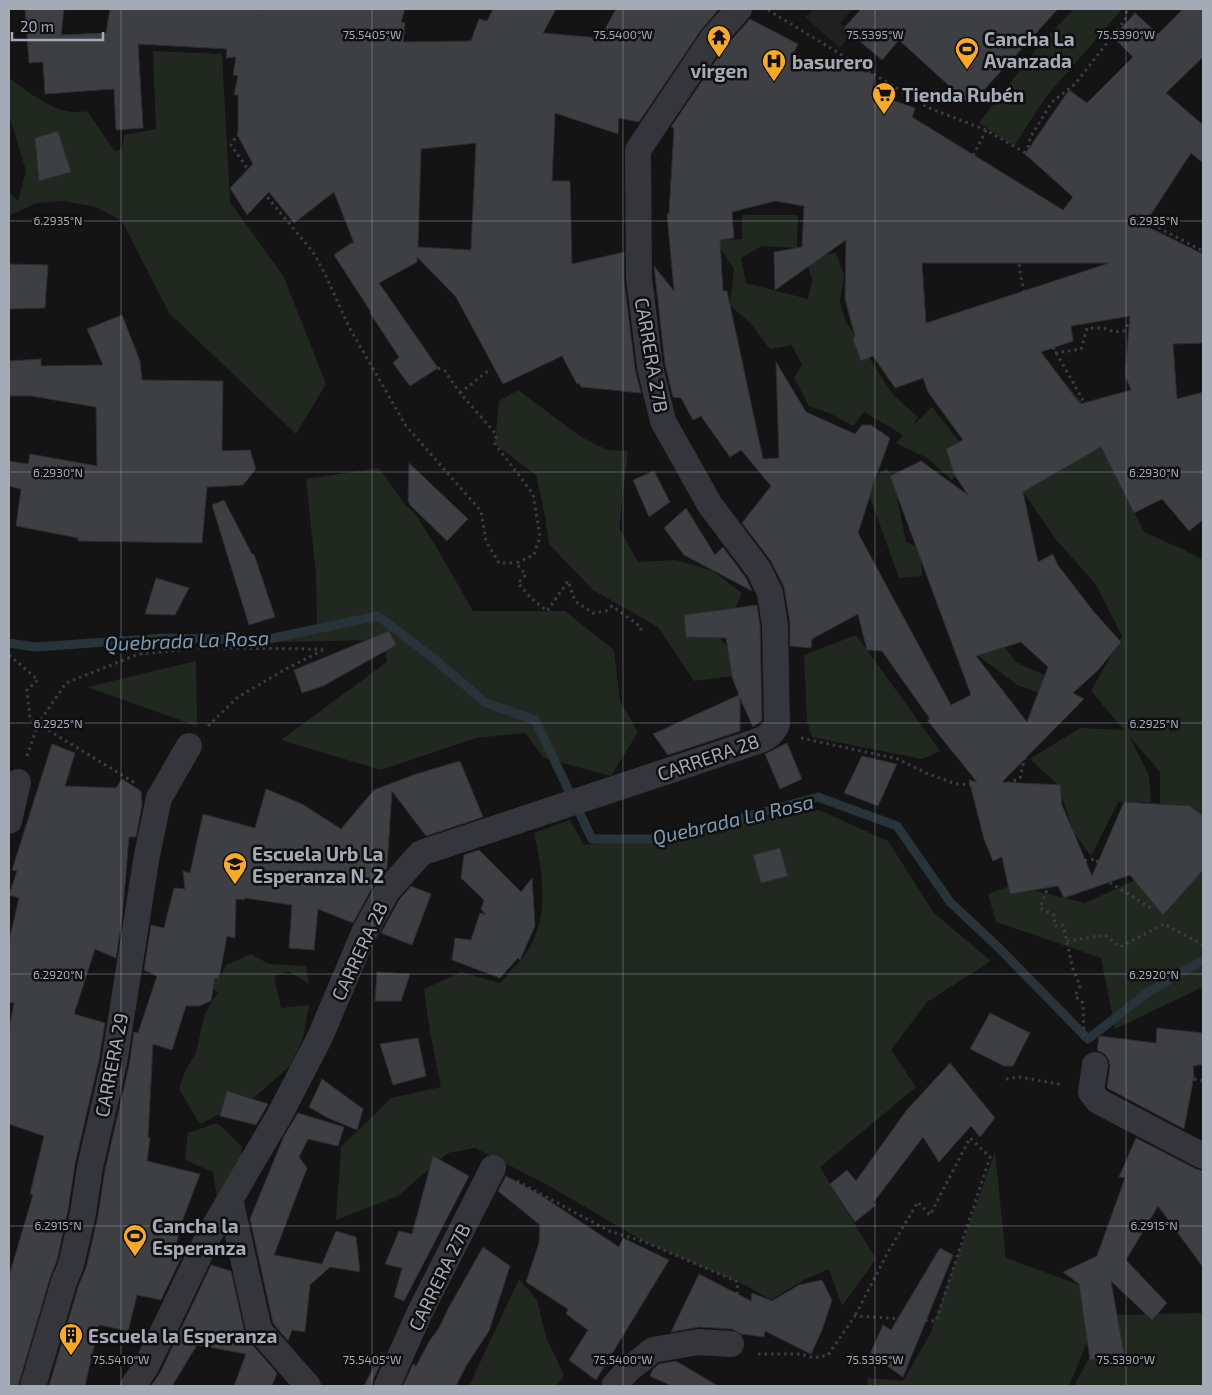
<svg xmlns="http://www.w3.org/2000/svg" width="1212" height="1395" viewBox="0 0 1212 1395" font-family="'Exo 2',sans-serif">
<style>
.built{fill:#202022}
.green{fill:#202820}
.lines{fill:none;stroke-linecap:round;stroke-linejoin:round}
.stream{stroke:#29333a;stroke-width:9}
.building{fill:#3e3f43;stroke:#2d2e32;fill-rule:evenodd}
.path{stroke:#3a3d42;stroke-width:3;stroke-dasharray:2.5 4;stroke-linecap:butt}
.minor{stroke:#34363b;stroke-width:26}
.ticks{fill:none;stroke:#a5abb6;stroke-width:1;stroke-opacity:0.45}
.labels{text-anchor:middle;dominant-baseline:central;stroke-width:5;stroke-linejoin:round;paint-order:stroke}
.poi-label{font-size:19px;font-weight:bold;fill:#a5abb6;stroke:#0f0f10;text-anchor:start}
.street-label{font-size:19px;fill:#a5abb6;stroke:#0f0f10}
.water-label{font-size:20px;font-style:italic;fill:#7a9bb3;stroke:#0f0f10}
.ticks-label{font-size:12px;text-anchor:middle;fill:#a5abb6;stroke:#0f0f10;stroke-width:5;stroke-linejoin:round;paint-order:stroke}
</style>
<rect width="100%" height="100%" fill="#141415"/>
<polygon class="built" points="814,9 852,9 840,23 852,34 840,48 805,17"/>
<g class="green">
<polygon points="1074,9 1122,9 1045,98 1014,146 979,123 1041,43"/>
<path d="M153,51L222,54L230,202L284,277L326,384L296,434L169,313L122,221L96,207L65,201L36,203L9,216V192L18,201L26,171L9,115V78C30,93 59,118 87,111L115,151L122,149L124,135L156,129Z"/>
<polygon points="742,215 798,215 797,248 762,246 741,258 746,283 808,299 812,281 806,257 836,253 844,275 840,302 845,320 893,395 918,417 911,427 932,407 974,460 952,480 927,458 896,443 903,435 864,412 853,426 829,413 809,406 794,378 802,365 792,345 770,349 751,324 730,305 734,269 715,240 742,239"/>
<polygon points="1047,362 1091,413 1112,469 1144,532 1184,550 1203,560 1203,987 1115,1029 1101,958 996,922 988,894 1012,885 1085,903 1135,880 1160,816 1160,772 1129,736 1149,775 1151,802 1118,802 1091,856 1074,833 1058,785 1030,759 1080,728 1124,730 1091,691 1122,636 1095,583 1057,541 999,457"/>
<polygon points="518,390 581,437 607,450 628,451 619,528 638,562 676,560 713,571 742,593 734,611 713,629 749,674 694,681 658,627 593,590 549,544 545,516 536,475 495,444 499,401"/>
<polygon points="379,468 405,505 414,512 438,550 473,611 565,611 614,650 620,701 638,732 611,776 544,758 525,733 476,738 381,770 281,740 387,662 384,640 277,642 317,628 316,574 306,479"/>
<polygon points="887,468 902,491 897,498 906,542 921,549 922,576 899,578 865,483"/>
<polygon points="995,634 1016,662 1068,686 1073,714 1049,696 1017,685 959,641"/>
<polygon points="856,635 867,650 940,751 922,759 812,737 807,721 804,655"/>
<polygon points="196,661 197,726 87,687"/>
<path d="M819,810L888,841L934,913L991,961L927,1002L891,1050L916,1087L820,1167L876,1259L842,1306L829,1269L804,1280L771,1300L747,1286L645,1242L546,1184L475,1148L448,1153L398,1196L336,1220L341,1147L391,1098L441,1087L430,1033L424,989L461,972L500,983C509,972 523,960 530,947C550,910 542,872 534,833L570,820L584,845Z"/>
<polygon points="251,954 269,964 306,966 309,984 288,971 274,977 281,1008 309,1005 303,1038 290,1066 256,1096 200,1124 179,1089 184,1074 196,1052 205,1014 218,992 201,983 219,979 226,965"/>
<polygon points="217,1123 242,1146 240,1170 217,1199 213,1172 185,1160 188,1133"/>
<polygon points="995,1152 1006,1258 1091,1289 1087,1343 1069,1386 867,1386 868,1378 903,1381 930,1334"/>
<polygon points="519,1279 537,1300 546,1337 564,1375 557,1386 471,1386 470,1384"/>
<polygon points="1203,1313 1203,1386 1074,1386 1112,1315"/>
</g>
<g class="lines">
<polyline class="stream" points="9,643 35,647 163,638 264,640 378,616 433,658 486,703 535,720 592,839 651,839 709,827 818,797 897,826 950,902 999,948 1088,1039 1147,993 1203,960"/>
</g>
<g class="building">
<path d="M25,9H64L61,35L106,33L110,9H405L401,22L405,23L403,42L471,41L479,19L487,21L493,9H556L543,33L600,38L616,9H719L701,30L639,122L619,118L618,134L555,113L552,181H570L572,264L624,252V280L635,369L641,393L581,387L579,383L577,384L562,356L503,384L456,297L417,257V262L379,283L438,368L410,386L393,363L399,357L370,313L371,312L334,255L351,243H354L334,192L294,223L269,192L247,215L230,188L253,164L238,136V95H234L238,76L233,75L236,57L226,58L227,49L138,44L143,128L116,130L114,89L45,94L43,62L29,63ZM476,143L471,250L418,247L421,149Z"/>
<polygon points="861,9 1058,9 970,105 899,40 882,60 844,28"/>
<path d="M1183,9H1203V57L1166,93L1203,125V163L1191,153L1144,225L1203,254V343L1173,344L1177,399L1203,392V520L1189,531L1162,499L1134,513L1101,447L1023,492L1038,562L1053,554L1057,564L1094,612L1121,642L1099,669L1073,693L1084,699L1002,782L1060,785L1062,805L1092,876L1124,802L1190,806L1203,816V870L1163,915L1130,875L1064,898L1058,886L1010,894L1002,857L993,861L984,839L969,780L977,782L927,720L930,719L882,651L867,650L858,614L812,639L811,648L790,646V623L784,587L771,561L742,523L771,486L741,450L730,457L701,416L693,420L681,398L673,397L665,364L654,266L674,291L667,214H669L674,128L671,127L725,47L750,19L798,44L791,58L875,74L872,93L915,108L912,117L1063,210L1073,197L1025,154L1069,90L1087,103L1133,57L1113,37L1135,13L1158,34ZM775,201L804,206L802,247L774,252L775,290L846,240L845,299L855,336L853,340L861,361L873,356L895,388L923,378L928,392L963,440L946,449L954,474L968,495L921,461L890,476L971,695L951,705L858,533L874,483L872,485L880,466L890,438L871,425H862L855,434L806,412L776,362L779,458L763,459L727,291H723L720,240L734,238L732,212ZM922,263H1109L926,323ZM1130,316L1125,375L1131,390L1080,404L1041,352L1073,341L1071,326ZM1021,642L1048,667L1027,722L976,656Z"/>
<polygon points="58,131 71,172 39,181 35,138"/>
<polygon points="9,264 48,265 45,308 9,309"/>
<polygon points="122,315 140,361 142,380 223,381 222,451 250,450 256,469 243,485 207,487 202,543 78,541 78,538 16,526 21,489 9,486 9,461 28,464 30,454 97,466 96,407 31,396 9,396 9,361 41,359 41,366 103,365 87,329"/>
<polygon points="409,463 468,519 447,541 410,505 408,500"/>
<polygon points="654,471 670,502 649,517 633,480"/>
<polygon points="224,500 252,554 254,554 275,617 249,625 212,505"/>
<polygon points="686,508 715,555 723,547 746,578 752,591 684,555 664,528"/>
<polygon points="156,578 189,588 175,615 145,614"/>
<polygon points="757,605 760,626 762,720 753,727 740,698 740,731 668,755 653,734 739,695 732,677 726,638 686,637 684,615"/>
<polygon points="389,631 396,645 323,686 302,693 294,670"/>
<polygon points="787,743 802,779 780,789 765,754"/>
<polygon points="52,744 75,753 65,786 116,788 122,779 141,791 142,805 136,837 129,837 122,919 116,958 95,949 74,1014 105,1023 99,1060 75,1164 68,1210 57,1260 50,1278 18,1386 9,1386 9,1276 33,1195 30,1194 44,1136 9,1124 9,1030 14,1003 9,1002 9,941 19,898 9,895 17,871 12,870"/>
<polygon points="862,756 897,764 878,806 844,793"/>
<polygon points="460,761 483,817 426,836 392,791 387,868 374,884 353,923 318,909 314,950 289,948 292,905 245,898 244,900 236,899 235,938 227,936 219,979 215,978 211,1001 199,1006 186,1006 172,1050 153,1044 148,1137 150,1138 147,1161 200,1174 183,1219 174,1253 182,1256 161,1300 137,1295 128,1331 99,1325 85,1386 49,1386 78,1287 86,1268 98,1216 105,1170 129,1066 134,1032 138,1033 157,976 144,970 151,925 164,928 174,888 185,889 183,871 190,873 203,814 255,828 266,789 302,804 341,829 374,790 416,774"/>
<polygon points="780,848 788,876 761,883 753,855"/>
<polygon points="479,850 521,892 532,878 535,926 520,960 518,958 500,978 452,960 455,938 471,940 480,913 486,915 481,909 484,900 461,878 464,855"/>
<polygon points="411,886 431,894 412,945 381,933 399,900"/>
<polygon points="377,972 410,974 401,1001 375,1001"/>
<polygon points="990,1013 1030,1033 1013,1066 1004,1066 970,1049"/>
<polygon points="1157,1028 1203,1033 1203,1064 1193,1066 1194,1076 1184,1129 1107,1088 1110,1067 1109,1060 1105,1054 1097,1050 1099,1036 1156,1043"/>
<polygon points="418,1038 426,1076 393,1085 380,1044"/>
<polygon points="950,1063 995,1118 980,1137 971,1126 939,1162 923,1137 873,1203 876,1205 855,1222 830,1184 847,1170 856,1181 906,1111"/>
<polygon points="322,1079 363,1109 357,1130 326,1117 309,1107"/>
<polygon points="227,1091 268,1104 256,1125 220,1116"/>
<polygon points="298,1113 344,1127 338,1146 308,1139 299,1157 307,1168 274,1255 322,1264 336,1231 356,1237 360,1272 330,1267 310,1285 305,1332 292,1330 288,1341 273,1323 250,1219 284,1136"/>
<polygon points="1136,1138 1196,1169 1203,1171 1203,1267 1158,1206 1126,1260 1167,1303 1152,1320 1111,1281 1124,1354 1090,1360 1079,1284 1063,1272 1097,1256 1125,1178 1119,1177"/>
<polygon points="433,1156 469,1176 404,1301 394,1297 402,1268 385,1264 399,1231 412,1234"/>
<polygon points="506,1176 537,1193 619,1247 623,1238 669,1260 596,1380 569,1360 588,1330 566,1314 568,1309 526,1282 539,1243 540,1225 498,1191"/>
<polygon points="483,1247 510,1266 489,1331 466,1366 456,1386 403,1386 413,1364 416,1366 430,1340 439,1328 448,1309"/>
<polygon points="940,1248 953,1255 903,1377 870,1354 883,1325 891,1330"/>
<polygon points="211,1265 231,1271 245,1334 248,1340 277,1373 272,1386 234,1386 246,1354 197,1345 172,1386 151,1386 161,1371"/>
<polygon points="699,1274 751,1301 752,1293 772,1301 799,1285 822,1280 832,1300 822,1330 811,1354 765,1331 764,1337 741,1334 732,1329 699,1327 671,1332"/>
<polygon points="381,1353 385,1353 373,1380 372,1386 364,1386"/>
<polygon points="676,1361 718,1386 672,1386 650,1376 653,1369 659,1364"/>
</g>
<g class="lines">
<g class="path">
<polyline points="258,9 272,111 279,112 281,136 237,135 231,145 268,198 313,252 326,276 349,327 406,426 481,511 486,541 499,563 516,563"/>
<polyline points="768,10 929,108 986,130 1031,156 1082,177 1105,195 1163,230 1203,251"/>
<path d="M986,130L962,178L1020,229L1024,242L1018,250L1020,273L1027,304L1034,314L1083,400C1097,418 1100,443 1115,458L1140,455L1158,461L1203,503"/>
<polyline points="1027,154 1030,138 1052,102 1075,84 1125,20 1127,9"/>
<polyline points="1055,353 1081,349 1087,328 1103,328 1115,332 1124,331 1131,319"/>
<path d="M991,362L995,350L1015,345C1018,332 1025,323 1034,314"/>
<polyline points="438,368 445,371 460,393 496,434 495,444 533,494 540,536 534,555 516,563 526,575 518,583 531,598 547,611 568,581 575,601 593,613 606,611 612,606 641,627 641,633"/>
<polyline points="460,393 488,371"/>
<polyline points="9,655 38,680 27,690 30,719 135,783"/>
<polyline points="208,726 238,697 286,669 323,650"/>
<polyline points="801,738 898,759 926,773 956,784 1004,785 1020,778 1027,748"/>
<polyline points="27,756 38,724 66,683 139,654 201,648 323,649"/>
<polyline points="1004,785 1023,819 1035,850 1028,856 1044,871 1048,887 1040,908 1054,915 1055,926 1063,925 1073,969 1080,986 1075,996 1083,1003 1084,1035 1087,1037"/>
<polyline points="1034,862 1047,858 1068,863 1096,859 1109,882 1154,910"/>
<polyline points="1067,941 1105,935 1120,947 1164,924 1203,945"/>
<polyline points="1006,1079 1020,1077 1063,1085"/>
<polyline points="1194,1079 1203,1081"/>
<polyline points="517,1181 609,1231 645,1242 738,1282 734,1317"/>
<polyline points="758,1354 801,1354 814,1358 828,1355 855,1316 936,1321 990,1157 970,1138 930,1215 918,1202 888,1252 855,1316"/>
</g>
<g class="minor">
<polyline points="9,821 18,782"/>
<polyline points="1095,1065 1091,1092 1098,1101 1203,1156"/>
<polyline points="230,1199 259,1330 308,1386"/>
<polyline points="33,1386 64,1282 71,1265 83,1213 90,1167 114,1063 147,855 159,798 189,746"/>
<path d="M133,1386L147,1365L208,1237L279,1116L320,1037L364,933L387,891L421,853L755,742C766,738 772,735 777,724L775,625L770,593L759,570L710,505L663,421L650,367L639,278L638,150L713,38L739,9"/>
<polyline points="387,1386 419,1314 493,1168"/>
<polyline points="614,1386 627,1371 653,1350 698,1342 731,1344"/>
</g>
</g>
<path class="ticks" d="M121,9V1386M372,9V1386M623,9V1386M875,9V1386M1126,9V1386M9,221H1203M9,472H1203M9,723H1203M9,974H1203M9,1226H1203"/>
<defs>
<g id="temple-pin" transform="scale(1.25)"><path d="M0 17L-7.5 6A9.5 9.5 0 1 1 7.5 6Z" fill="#f8a929" stroke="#0f0f10"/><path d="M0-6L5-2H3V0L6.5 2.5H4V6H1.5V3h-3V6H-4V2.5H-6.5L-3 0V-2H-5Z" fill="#111"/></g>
<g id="stadium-pin" transform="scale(1.25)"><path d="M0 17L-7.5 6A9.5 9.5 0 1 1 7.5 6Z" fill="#f8a929" stroke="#0f0f10"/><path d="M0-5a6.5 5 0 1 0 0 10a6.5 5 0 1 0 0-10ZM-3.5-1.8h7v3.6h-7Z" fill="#111"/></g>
<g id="hospital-pin" transform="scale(1.25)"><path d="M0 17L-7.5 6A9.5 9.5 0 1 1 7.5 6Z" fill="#f8a929" stroke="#0f0f10"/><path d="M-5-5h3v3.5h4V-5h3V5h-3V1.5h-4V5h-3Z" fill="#111"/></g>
<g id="supermarket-pin" transform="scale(1.25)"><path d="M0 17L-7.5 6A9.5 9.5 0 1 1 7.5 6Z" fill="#f8a929" stroke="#0f0f10"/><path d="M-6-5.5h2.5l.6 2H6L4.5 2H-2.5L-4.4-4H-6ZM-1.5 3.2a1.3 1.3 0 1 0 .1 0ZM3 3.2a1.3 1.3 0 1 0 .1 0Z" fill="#111"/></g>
<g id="school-pin" transform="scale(1.25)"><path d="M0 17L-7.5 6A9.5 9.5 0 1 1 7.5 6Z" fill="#f8a929" stroke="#0f0f10"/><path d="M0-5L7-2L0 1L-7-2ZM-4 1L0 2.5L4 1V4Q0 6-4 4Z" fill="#111"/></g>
<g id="building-pin" transform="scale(1.25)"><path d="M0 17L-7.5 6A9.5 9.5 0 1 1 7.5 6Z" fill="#f8a929" stroke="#0f0f10"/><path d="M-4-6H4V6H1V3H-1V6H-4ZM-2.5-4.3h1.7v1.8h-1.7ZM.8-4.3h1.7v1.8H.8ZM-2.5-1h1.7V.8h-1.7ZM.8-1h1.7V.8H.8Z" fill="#111"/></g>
</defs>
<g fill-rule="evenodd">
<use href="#temple-pin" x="719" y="37"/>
<use href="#stadium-pin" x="967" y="49"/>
<use href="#hospital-pin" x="774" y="61"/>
<use href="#supermarket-pin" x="884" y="94"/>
<use href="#school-pin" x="235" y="864"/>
<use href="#stadium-pin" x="135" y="1236"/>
<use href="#building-pin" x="71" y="1335"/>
</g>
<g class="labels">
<g class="poi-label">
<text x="984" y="38">Cancha La<tspan x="984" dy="22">Avanzada</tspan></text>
<text x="792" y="61">basurero</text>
<text x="719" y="70" text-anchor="middle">virgen</text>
<text x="902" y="94">Tienda Rubén</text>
<text x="252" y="853">Escuela Urb La<tspan x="252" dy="22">Esperanza N. 2</tspan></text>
<text x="152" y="1225">Cancha la<tspan x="152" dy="22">Esperanza</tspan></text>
<text x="88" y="1335">Escuela la Esperanza</text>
</g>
<g class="street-label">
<text transform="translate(652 355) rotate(80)">CARRERA 27B</text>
<text transform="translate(708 757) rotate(-19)">CARRERA 28</text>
<text transform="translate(359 951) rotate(-65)">CARRERA 28</text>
<text transform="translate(111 1065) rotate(-79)">CARRERA 29</text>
<text transform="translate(439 1277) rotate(-64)">CARRERA 27B</text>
</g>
<g class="water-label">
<text transform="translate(187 640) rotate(-2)">Quebrada La Rosa</text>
<text transform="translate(733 819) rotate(-13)">Quebrada La Rosa</text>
</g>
</g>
<g class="ticks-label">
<text x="372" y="39">75.5405°W</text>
<text x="623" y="39">75.5400°W</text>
<text x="875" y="39">75.5395°W</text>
<text x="1126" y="39">75.5390°W</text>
<text x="58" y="225">6.2935°N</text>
<text x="1154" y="225">6.2935°N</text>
<text x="58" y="477">6.2930°N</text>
<text x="1154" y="477">6.2930°N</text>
<text x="58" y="728">6.2925°N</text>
<text x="1154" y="728">6.2925°N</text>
<text x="58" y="979">6.2920°N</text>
<text x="1154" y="979">6.2920°N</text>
<text x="58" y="1230">6.2915°N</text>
<text x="1154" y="1230">6.2915°N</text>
<text x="121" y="1364">75.5410°W</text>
<text x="372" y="1364">75.5405°W</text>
<text x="623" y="1364">75.5400°W</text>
<text x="875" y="1364">75.5395°W</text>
<text x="1126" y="1364">75.5390°W</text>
</g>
<rect width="1212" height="1395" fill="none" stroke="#a5abb6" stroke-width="20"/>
<path d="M12 32v8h91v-8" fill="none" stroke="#a5abb6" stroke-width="2.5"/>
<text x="20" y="32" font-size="15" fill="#a5abb6" stroke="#0f0f10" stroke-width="4" paint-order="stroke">20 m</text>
</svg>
